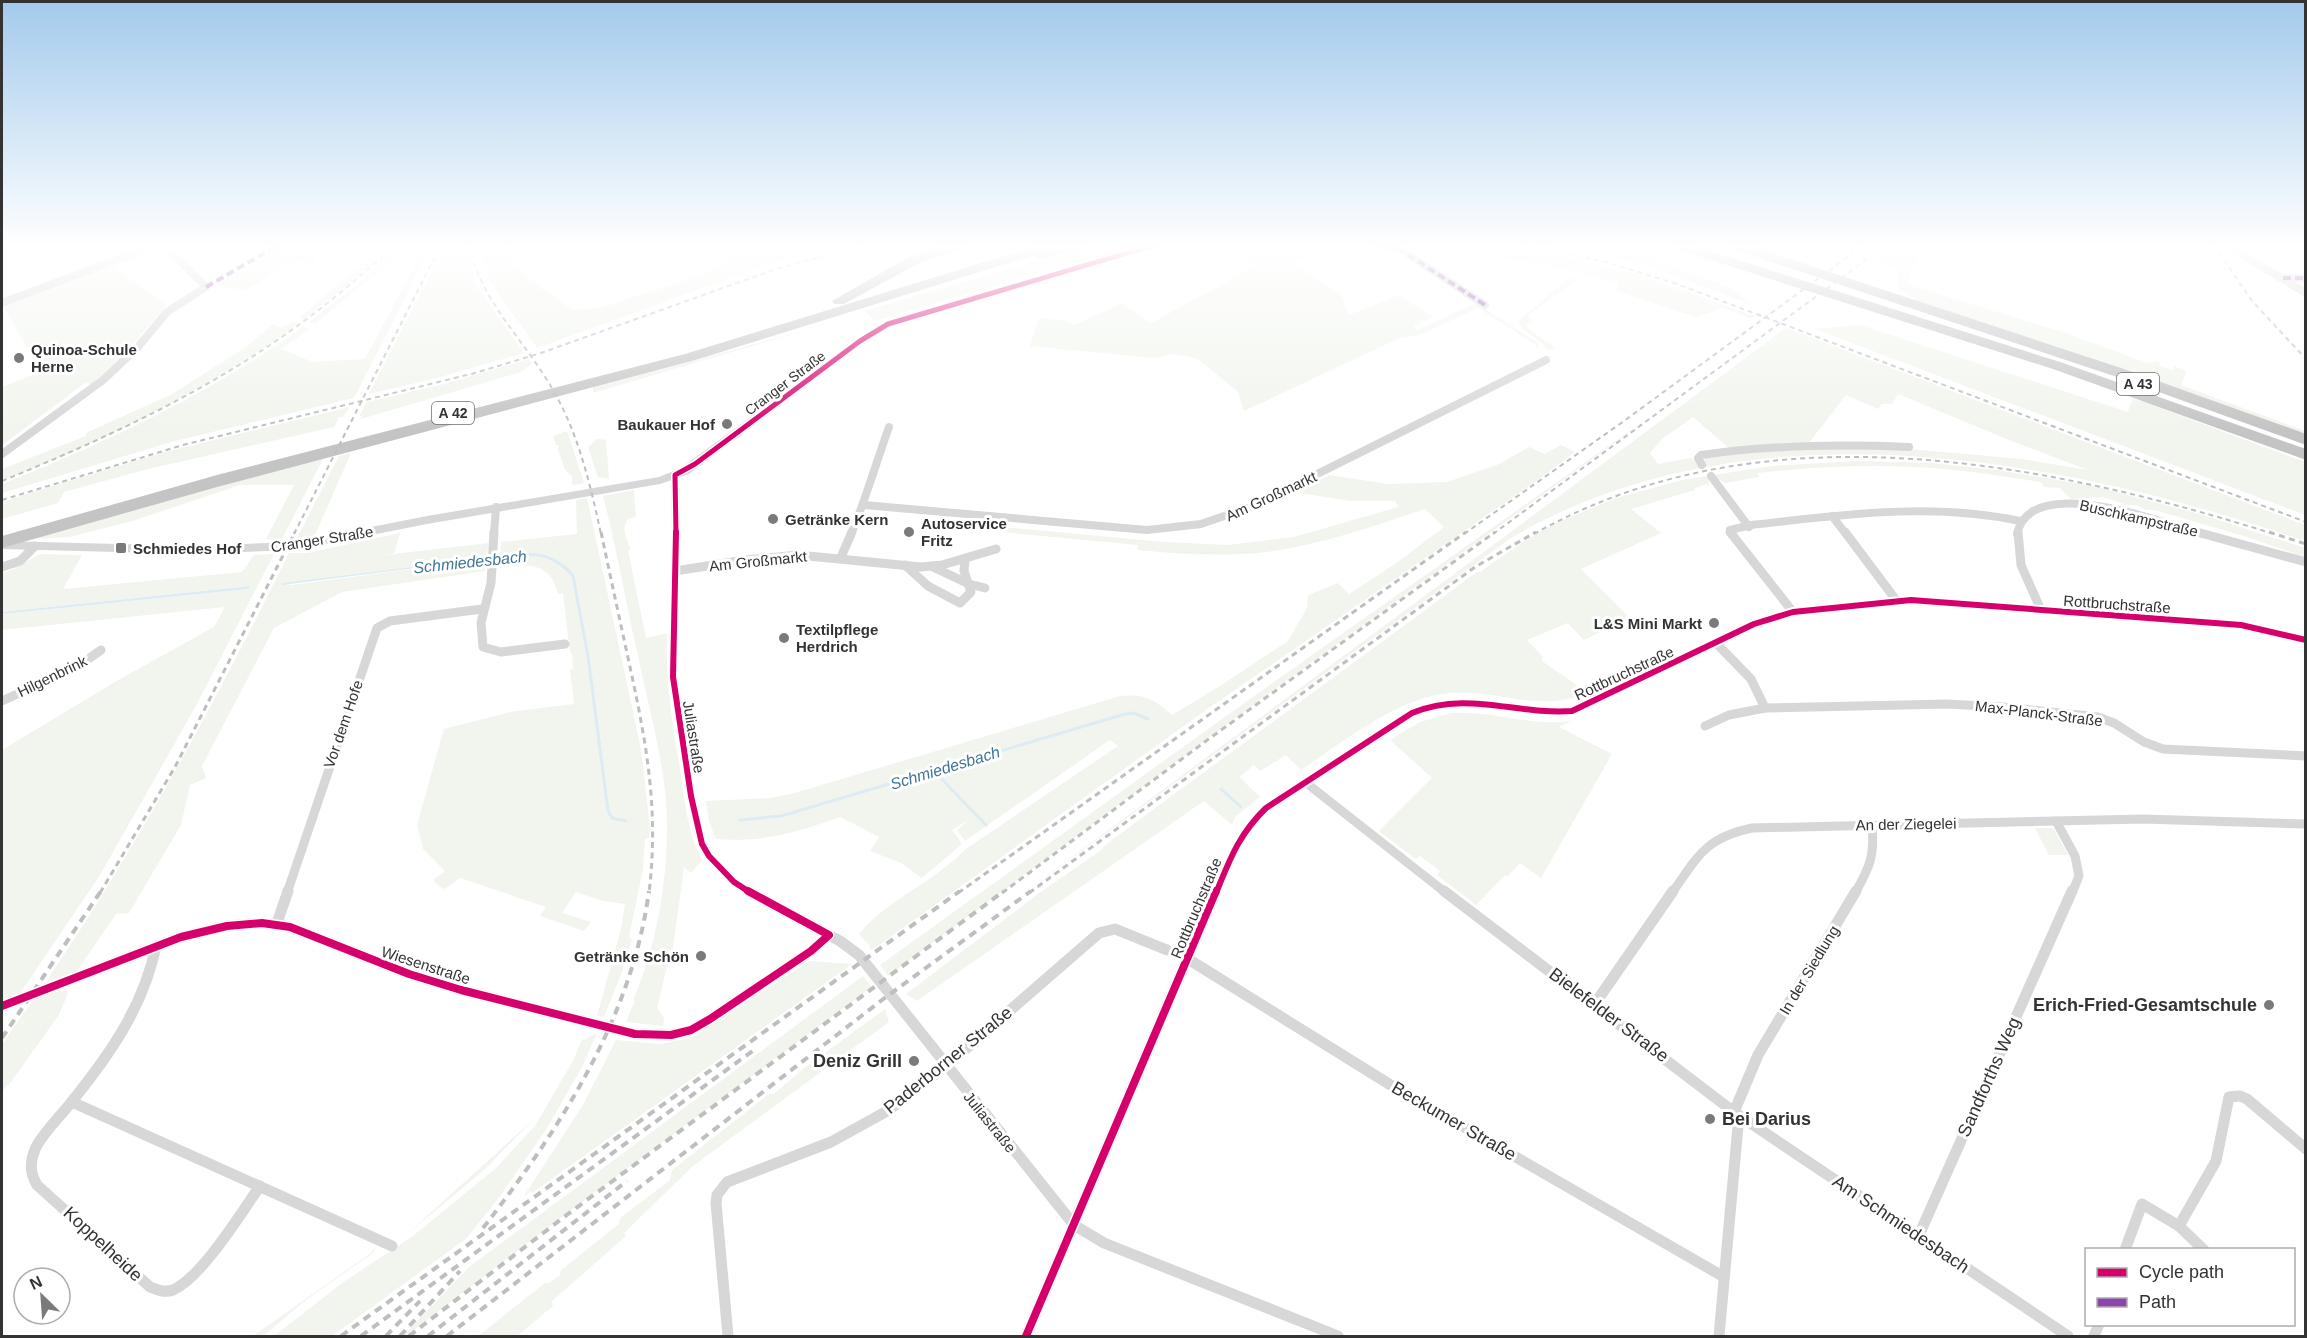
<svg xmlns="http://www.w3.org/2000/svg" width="2307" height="1338" viewBox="0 0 2307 1338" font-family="Helvetica,sans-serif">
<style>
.green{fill:#f1f5ed;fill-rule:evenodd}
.water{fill:#ddebf3}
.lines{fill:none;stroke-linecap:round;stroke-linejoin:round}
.stream{stroke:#ddebf3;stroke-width:3}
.minor-far2{stroke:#d7d7d7;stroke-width:8}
.minor-far1{stroke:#d7d7d7;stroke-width:9}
.minor{stroke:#d7d7d7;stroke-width:11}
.tertiary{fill:#d7d7d7;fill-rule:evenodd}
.motorway{fill:#c4c4c4;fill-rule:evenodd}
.rail-far2{stroke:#bebebe;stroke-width:2;stroke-dasharray:5 4;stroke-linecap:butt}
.rail-far1{stroke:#bebebe;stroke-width:3;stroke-dasharray:6 4.5;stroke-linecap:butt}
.rail{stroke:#bebebe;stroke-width:4;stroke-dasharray:8 6;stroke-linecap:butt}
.quiet{stroke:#8e44ad;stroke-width:4;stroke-dasharray:8 4;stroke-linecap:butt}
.cycleway-far2-casing{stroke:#fff;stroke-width:8}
.cycleway-far1-casing{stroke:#fff;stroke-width:10}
.cycleway-casing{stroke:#fff;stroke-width:11}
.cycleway-far2{stroke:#d6006c;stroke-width:5}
.cycleway-far1{stroke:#d6006c;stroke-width:6}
.cycleway{stroke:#d6006c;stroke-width:8}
.poi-dot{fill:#7a7a7a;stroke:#fff;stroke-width:2}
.labels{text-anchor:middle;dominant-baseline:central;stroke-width:6;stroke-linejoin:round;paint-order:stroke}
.far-street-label{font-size:14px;fill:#333;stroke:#fff}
.shield{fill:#fff;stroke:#707070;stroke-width:1.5}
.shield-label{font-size:14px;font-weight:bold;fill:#333}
.poi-label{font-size:15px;font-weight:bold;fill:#333;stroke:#fff;text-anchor:start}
.street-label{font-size:15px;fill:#333;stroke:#fff}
.water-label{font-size:16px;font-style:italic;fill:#3f7597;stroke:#fff}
.near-poi-label{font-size:18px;font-weight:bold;fill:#333;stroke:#fff;text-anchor:end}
.near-street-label{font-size:18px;fill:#333;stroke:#fff}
</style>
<rect width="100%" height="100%" fill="#fff"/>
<g class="green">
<polygon points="279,245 331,245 314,254 318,259 312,264 295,259 246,291 216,285"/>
<polygon points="341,245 393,245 360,275 303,320 301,316 371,256 349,252 350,248"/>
<polygon points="400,245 406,245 378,272 315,324 309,322 354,287"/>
<path d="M426,245H432L354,398L175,441L2,493V484C108,442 211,393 304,326L309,329L282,349L312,362L365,359Z"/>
<polygon points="445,245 464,245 476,285 524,353 437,378 369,394"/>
<polygon points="479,245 505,245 511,264 572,310 600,308 706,273 751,245 836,245 772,263 537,348 490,281"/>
<polygon points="1099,245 1133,245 875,321 864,311 1018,266"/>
<polygon points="1240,245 1303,245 1306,257 1291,261 1342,296 1349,315 1399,295 1433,317 1413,327 1417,330 1476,303 1537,342 1539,347 1478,308 1420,335 1400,338 1244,411 1238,392 1198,359 1175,354 1154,358 1030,346 1039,318 1068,321 1074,325 1122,303 1151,323 1256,266 1230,246"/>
<path d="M1401,245L1525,247L1636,274L1755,316L1751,319L1723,308L1696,317L1616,291L1619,283C1547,263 1475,252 1401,245Z"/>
<polygon points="1566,245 1616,245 1731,288 1750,304 1654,268"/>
<polygon points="1899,245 1949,245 1945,247 1950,250 1942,253 1922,249 1906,284 2069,334 2147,363 2159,361 2160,366 2173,370 2174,366 2187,371 2181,385 2305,431 2305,438 1927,307 1899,289 1896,269 1879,260"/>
<path d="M113,265L166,305C143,334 120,360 91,384L85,383L2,445V387L44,370L19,334L4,307Z"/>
<path d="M1573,277L1578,279L1529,315L1531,320L1526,325L1531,331L1556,348L1548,350C1541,338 1522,334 1518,321L1566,280L1570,281Z"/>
<path d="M293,322L299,324C207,388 107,441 2,480V469L86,436V433L172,394L246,347L273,324L281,328Z"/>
<polygon points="1860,325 2128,412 2132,399 2144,402 2305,462 2305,515 1815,329"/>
<path d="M1786,328L2305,525V541C2061,457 1747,399 1511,538L1006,906ZM1898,394L2014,442L2088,470L2022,459L1887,447L1732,452L1705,457L1704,464L1700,465L1691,458L1658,464L1650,453L1662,439L1693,417L1730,449L1808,444L1846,395L1878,409L1882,404H1892Z"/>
<polygon points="804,331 593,393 593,386"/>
<polygon points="529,359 532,364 521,372 361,419 362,416 359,416 367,402 444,384"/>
<polygon points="1672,401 1257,702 888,976 880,965 1261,691"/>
<polygon points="350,407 343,417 339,417 334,427 148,469 64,492 58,503 2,519 2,502 17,497 164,452"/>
<polygon points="567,431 584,483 572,485 572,476 565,470 558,449 559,445 556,445 553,436"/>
<polygon points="597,439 606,440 609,479 598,477 588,447"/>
<path d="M1561,445L1575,452L1535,482L1206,710L875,948L870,950V946L859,934C888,899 934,882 966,849L1118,746L1110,740L965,841L957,830L970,819L952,830L962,844L922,878L901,863L870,851L879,837L840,817C798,832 761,843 716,839L709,821L706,801L770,798L795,793L1120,696C1146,694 1153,699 1172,715L1220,686L1288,641L1307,608L1308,595L1338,583L1349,594L1395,564L1444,527L1425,509C1374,526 1320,545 1266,552C1223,557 1180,554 1137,550L1138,545L1001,532L1002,527L1165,542L1227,545L1294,537L1398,507L1395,501H1350L1293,492L1329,475L1388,484L1447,482L1497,465L1529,447L1545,454Z"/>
<polygon points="351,453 315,535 296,540 339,456"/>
<polygon points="324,457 281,541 266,539 294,485 240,485 132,521 70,537 28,539"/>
<path d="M1859,461L1932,463L1997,470L2094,486L2203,515L2305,548V557L2244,536L2154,510H2146L2137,505H2127L2102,497L2071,499L2060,488L2044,487L2041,482C2012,478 1983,473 1954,470C1888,463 1822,466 1757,473L1759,477L1725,483L1713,476L1708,477L1709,486L1707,484L1695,488V490L1631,509L1661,533L1581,569L1635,623L1628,619L1584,640L1568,623L1527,640L1543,657L1542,661L1588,693C1539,713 1500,690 1451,693C1397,697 1345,741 1301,770L1286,755L1260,771L1254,765L1239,777L1260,797L1235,817L1232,825L1204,801L917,1001L906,994L1038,894L1100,851L1109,842L1477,572H1480L1523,542L1556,523L1616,498L1682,480L1771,466Z"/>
<path d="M634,490L636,517L628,519C620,531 628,538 630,549L628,551L646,638L667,633C665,682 673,728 681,775C685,804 688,834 702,860L691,873L684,867L671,962L666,970L657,1008L664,1018L663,1026L626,1022L635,1001L633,1000C660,940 672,855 665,790C659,742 646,695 636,647C625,597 616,546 603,496Z"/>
<path d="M587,498L641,749L650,827L649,838L645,839L643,869L629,937L632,940L622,972L604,1017L597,1016L621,929L625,904L603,901L576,892L562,913L591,922L584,931L540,916L546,907L460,878L445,889L440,887L433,880L445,871L423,849L417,825L444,729L510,712L574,704L570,670L573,669L572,653H570L563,593L558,594C550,561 527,564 500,568L501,542L577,534L576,500Z"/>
<path d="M400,533L394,553L384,555L489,543L486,558L282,583L292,585L486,559L485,571L342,592L274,628L202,766L206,778L190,785L181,825L129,913L116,914L77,971L46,982C138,845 216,701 289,553H307Z"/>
<polygon points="40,554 82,555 63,589 242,572 254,555 274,554 197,704 145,796 100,875 21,992 2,1000 2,750 120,679 214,627 225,607 2,630 2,614 248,589 249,586 2,612 2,573 14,569"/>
<path d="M1451,713C1492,710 1531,727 1572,721L1559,727L1612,754L1541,878L1520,863L1508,876L1505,875L1476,905L1437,875L1440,871L1420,856L1416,859L1379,831L1432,778L1390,740L1420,722Z"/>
<polygon points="2035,828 2053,828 2068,855 2049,855"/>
<polygon points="809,961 852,964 532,1193 531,1191 524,1196 583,1105 616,1040 661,1044 692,1037"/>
<polygon points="863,976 872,987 563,1216 406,1336 403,1336 469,1267"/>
<polygon points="66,989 68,994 58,1016 11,1082 2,1091 2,1044 34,999"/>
<polygon points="885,1009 889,1022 693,1166 624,1233 626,1236 552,1301 553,1306 517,1336 478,1336 545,1283 549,1283 560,1275 561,1270 619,1224 620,1218 670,1180 672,1170 769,1094 774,1094 803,1069"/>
<polygon points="597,1033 582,1067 547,1128 500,1196 467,1238 332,1336 274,1336 345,1281 413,1236 495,1169 535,1126 574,1059 581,1041"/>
<polygon points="535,1118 483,1171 406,1235"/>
<polygon points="375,1246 373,1253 306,1300 263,1336 253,1336 371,1253"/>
</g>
<g class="water">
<polygon points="486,558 486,559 282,585 282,583"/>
<polygon points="250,586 248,589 2,614 2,612"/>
</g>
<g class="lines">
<g class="stream">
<path d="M484,559C518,554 549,546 573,576L588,656L608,811L612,818L626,821"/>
<polyline points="934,771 986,825"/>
<polyline points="1221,789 1241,807"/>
<polyline points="740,820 781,816 1125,714 1134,713 1148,719"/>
</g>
<g class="minor-far2">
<polyline points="1374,245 1398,248 1485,305"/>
<polyline points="2226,245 2306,293"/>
<polyline points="2283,278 2306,278"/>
<polyline points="2,303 155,245"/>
<polyline points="2,454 103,380 138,347 167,312 206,287 164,245"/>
<path d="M1702,465L1698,458L1701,455C1770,445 1839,444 1909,447"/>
<polyline points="675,475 676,534"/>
<polyline points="1711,476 1749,527"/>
<polyline points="864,505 1147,530 1201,524 1253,506 1546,360"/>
<polyline points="1832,516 1846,534"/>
<polyline points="494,534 496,507"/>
<path d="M851,534C866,499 876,463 889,427"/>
<path d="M1731,534L1730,530L1751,525C1842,515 1930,502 2020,521"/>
<path d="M2017,534C2031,471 2163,523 2203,534"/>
</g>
<g class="minor-far1">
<polyline points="494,532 491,583 481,623 483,647 501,652 565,644"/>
<polyline points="676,532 673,677 691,796 702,844 709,856 734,882 751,893"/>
<polyline points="1730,532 1793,612"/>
<polyline points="1845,532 1896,600"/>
<polyline points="2018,532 2021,565 2041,610"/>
<polyline points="2197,532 2306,562"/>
<polyline points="841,557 852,532"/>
<polyline points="905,565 928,586 960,603 971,592 964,571 965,560"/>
<polyline points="2,567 20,561 35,546"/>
<polyline points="933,567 969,584 985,588"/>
<polyline points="675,571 745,560 798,555 921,567 942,565 996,549"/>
<polyline points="1716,643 1751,679 1765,708"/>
<polyline points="2,701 80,665 101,650"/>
<polyline points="1705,726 1729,715 1765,708 1947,704 2003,707 2098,717 2114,723 2144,742 2163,749 2306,756"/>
<polyline points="1305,782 1446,893"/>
<polyline points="2056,821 2075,856 2079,876 2072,893"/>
<polyline points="287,893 377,628 390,621 482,609"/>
<path d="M1216,893C1230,859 1239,834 1266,808L1412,713C1467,690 1516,715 1572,711L1754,624L1793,612L1911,600L2241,625L2306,640"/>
<path d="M1672,893C1698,856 1705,838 1752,828L2143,819L2306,824"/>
<path d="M1855,893C1870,867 1875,855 1872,825"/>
</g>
<g class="minor">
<polyline points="748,891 840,941 859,955 1074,1225 1104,1243 1338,1336"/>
<polyline points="1444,891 1734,1112 1738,1126 1719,1336"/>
<polyline points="277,923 288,891"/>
<path d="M156,946C144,1005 111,1053 73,1100C61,1116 46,1129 36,1147C30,1161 29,1171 37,1185L150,1287C157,1290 165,1293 173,1290C202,1277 241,1213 260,1186"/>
<polyline points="1188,959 1389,1084 1724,1277"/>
<polyline points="1594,1005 1673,891"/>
<polyline points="2,1006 181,937 227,926 262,923 290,927 409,974 461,990 635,1034 671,1035 691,1030 710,1019 811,951 829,935"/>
<polyline points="72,1102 392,1246"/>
<polyline points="1734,1112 2068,1336"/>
<polyline points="1734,1112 1758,1055 1856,891"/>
<polyline points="2179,1226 2204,1250"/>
<polyline points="1919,1235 2072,891"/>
<polyline points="2125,1250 2142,1204 2179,1226 2216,1161 2229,1097 2240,1096 2247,1099 2306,1149"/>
<polyline points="728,1336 716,1203 717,1195 727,1182 831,1142 889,1110 946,1066 1099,933 1115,929 1167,950"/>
<polyline points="1026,1336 1216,891"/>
<polyline points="2094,1336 2099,1324"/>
</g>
<polygon class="tertiary" points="1145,245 1158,245 891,326 863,343 689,474 660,484 427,524 295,550 193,554 2,549 2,541 193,546 295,542 427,516 659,477 681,468 857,339 885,322"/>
<g class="motorway">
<polygon points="946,245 966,245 964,248 919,263 844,304 834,304 832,301 909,257"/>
<polygon points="1040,245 1088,245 1086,248 1041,259 1034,255 695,360 217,487 2,548 2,536 217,475 685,354"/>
<polygon points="1671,245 1691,245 2063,363 2306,449 2306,460 2053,369 1673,248"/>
<polygon points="1728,245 1748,245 2127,370 2306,434 2306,445 2117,377 1730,248"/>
</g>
<g class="rail-far2">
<path d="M468,245C486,311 528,342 558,399C580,440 591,488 601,534"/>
<polyline points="1533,245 1609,263 1677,284 2306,522"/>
<polyline points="2214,245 2252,301 2306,359"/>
<path d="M2,481C109,437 215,388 308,318C339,295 367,270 396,245"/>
<polyline points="2,500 183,445 475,373 541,353 776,269 866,245"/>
<polyline points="294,534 441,245"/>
<polyline points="1464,534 1624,421 1864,245"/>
<polyline points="1493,534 1886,245"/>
<path d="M1534,534C1760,406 2039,460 2274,534"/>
</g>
<g class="rail-far1">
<path d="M601,532C609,570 617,607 625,644C644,731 660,803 649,893"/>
<polyline points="2269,532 2306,544"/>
<polyline points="100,893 175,767 295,532"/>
<polyline points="958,893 1466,532"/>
<polyline points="1002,893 1206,741 1495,532"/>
<polyline points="1029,893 1475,567 1536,532"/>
</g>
<g class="rail">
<polyline points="2,1038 101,891"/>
<path d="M483,1228C560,1129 632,1018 649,891"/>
<polyline points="341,1336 960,891"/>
<polyline points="361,1336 754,1050"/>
<polyline points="386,1336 420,1301"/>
<polyline points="400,1336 460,1271"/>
<polyline points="409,1336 568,1214 1004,891"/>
<polyline points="428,1336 627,1181"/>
<polyline points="447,1336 882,1000 1031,891"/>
</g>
<g class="quiet">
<polyline points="1374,245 1398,248 1485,305"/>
<polyline points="2283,278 2306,278"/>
<polyline points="206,287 278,245"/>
</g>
<g class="cycleway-far2-casing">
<polyline id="cycleway-far2" points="676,534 675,475 695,464 860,341 888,324 1154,245"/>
</g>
<g class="cycleway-far1-casing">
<g id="cycleway-far1">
<polyline points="676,532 673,677 691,796 702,844 709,856 734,882 751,893"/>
<path d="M1216,893C1230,859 1239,834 1266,808L1412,713C1467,690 1516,715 1572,711L1754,624L1793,612L1911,600L2241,625L2306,640"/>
</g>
</g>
<g class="cycleway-casing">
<g id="cycleway">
<polyline points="2,1006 181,937 227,926 262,923 290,927 409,974 461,990 635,1034 671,1035 691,1030 710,1019 811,951 829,935 748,891"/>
<polyline points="1026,1336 1216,891"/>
</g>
</g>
<use href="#cycleway-far2" class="cycleway-far2"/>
<use href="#cycleway-far1" class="cycleway-far1"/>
<use href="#cycleway" class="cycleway"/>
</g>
<linearGradient id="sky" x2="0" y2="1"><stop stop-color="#a3caec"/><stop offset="0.57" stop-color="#fff"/><stop offset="1" stop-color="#fff" stop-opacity="0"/></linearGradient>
<rect width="2307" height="432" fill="url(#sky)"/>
<g class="poi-dot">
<circle cx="19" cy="358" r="6"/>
<circle cx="727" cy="424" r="6"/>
<circle cx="773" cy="519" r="6"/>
<circle cx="909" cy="532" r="6"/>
<rect x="115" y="542" width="12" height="12" rx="3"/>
<circle cx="1714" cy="623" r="6"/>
<circle cx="784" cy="638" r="6"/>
<circle cx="701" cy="956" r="6"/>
<circle cx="2269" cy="1005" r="6"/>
<circle cx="914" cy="1061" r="6"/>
<circle cx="1710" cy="1119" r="6"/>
</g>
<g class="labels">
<g class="far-street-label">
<text transform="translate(785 383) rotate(-37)">Cranger Straße</text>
</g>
<g class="shield">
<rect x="2117" y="373" width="42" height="22" rx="4.5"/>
<rect x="432" y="402" width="42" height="22" rx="4.5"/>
</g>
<g class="shield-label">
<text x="2138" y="384">A 43</text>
<text x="453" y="413">A 42</text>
</g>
<g class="poi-label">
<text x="31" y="349">Quinoa-Schule<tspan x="31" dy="17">Herne</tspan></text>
<text x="715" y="424" text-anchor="end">Baukauer Hof</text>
<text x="785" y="519">Getränke Kern</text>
<text x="921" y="523">Autoservice<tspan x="921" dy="17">Fritz</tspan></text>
<text x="133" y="548">Schmiedes Hof</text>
<text x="1702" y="623" text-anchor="end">L&amp;S Mini Markt</text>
<text x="796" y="629">Textilpflege<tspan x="796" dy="17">Herdrich</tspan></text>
<text x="689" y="956" text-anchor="end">Getränke Schön</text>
</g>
<g class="street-label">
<text transform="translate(1271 496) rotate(-25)">Am Großmarkt</text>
<text transform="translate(2139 518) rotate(13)">Buschkampstraße</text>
<text transform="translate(322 539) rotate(-9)">Cranger Straße</text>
<text transform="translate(758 561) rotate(-6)">Am Großmarkt</text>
<text transform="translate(2117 604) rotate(4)">Rottbruchstraße</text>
<text transform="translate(1624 673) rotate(-25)">Rottbruchstraße</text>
<text transform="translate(52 676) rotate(-26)">Hilgenbrink</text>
<text transform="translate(2039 713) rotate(7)">Max-Planck-Straße</text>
<text transform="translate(343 724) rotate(-71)">Vor dem Hofe</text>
<text transform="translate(694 737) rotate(81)">Juliastraße</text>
<text transform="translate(1906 824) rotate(-1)">An der Ziegelei</text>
<text transform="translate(1196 908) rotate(-67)">Rottbruchstraße</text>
<text transform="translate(426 965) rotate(18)">Wiesenstraße</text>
<text transform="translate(1809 970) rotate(-59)">In der Siedlung</text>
<text transform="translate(990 1122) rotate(51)">Juliastraße</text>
</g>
<g class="water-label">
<text transform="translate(470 562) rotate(-6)">Schmiedesbach</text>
<text transform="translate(945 768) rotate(-17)">Schmiedesbach</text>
</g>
<g class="near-poi-label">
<text x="2257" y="1005">Erich-Fried-Gesamtschule</text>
<text x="902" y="1061">Deniz Grill</text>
<text x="1722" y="1119" text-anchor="start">Bei Darius</text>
</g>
<g class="near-street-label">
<text transform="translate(1609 1015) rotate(37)">Bielefelder Straße</text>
<text transform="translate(948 1060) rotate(-39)">Paderborner Straße</text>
<text transform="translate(1989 1077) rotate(-66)">Sandforths Weg</text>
<text transform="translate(1454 1121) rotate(30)">Beckumer Straße</text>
<text transform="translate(1901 1224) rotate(34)">Am Schmiedesbach</text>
<text transform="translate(103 1244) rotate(43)">Koppelheide</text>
</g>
</g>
<rect width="2307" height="1338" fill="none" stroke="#333333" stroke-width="6"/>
<rect x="2085" y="1248" width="210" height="78" fill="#ffffff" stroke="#adadad" stroke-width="1.5"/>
<rect x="2097" y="1268" width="30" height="9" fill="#d6006c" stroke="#adadad" stroke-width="1.5"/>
<text x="2139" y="1278" font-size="18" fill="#333333">Cycle path</text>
<rect x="2097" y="1298" width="30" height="9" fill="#8e44ad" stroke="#adadad" stroke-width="1.5"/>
<text x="2139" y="1308" font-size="18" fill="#333333">Path</text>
<g transform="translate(42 1296) rotate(335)"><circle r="28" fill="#ffffff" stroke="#adadad" stroke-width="1.5"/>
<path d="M0-4.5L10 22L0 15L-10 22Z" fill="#7a7a7a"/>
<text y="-9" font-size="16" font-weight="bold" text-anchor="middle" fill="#333333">N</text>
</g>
</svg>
